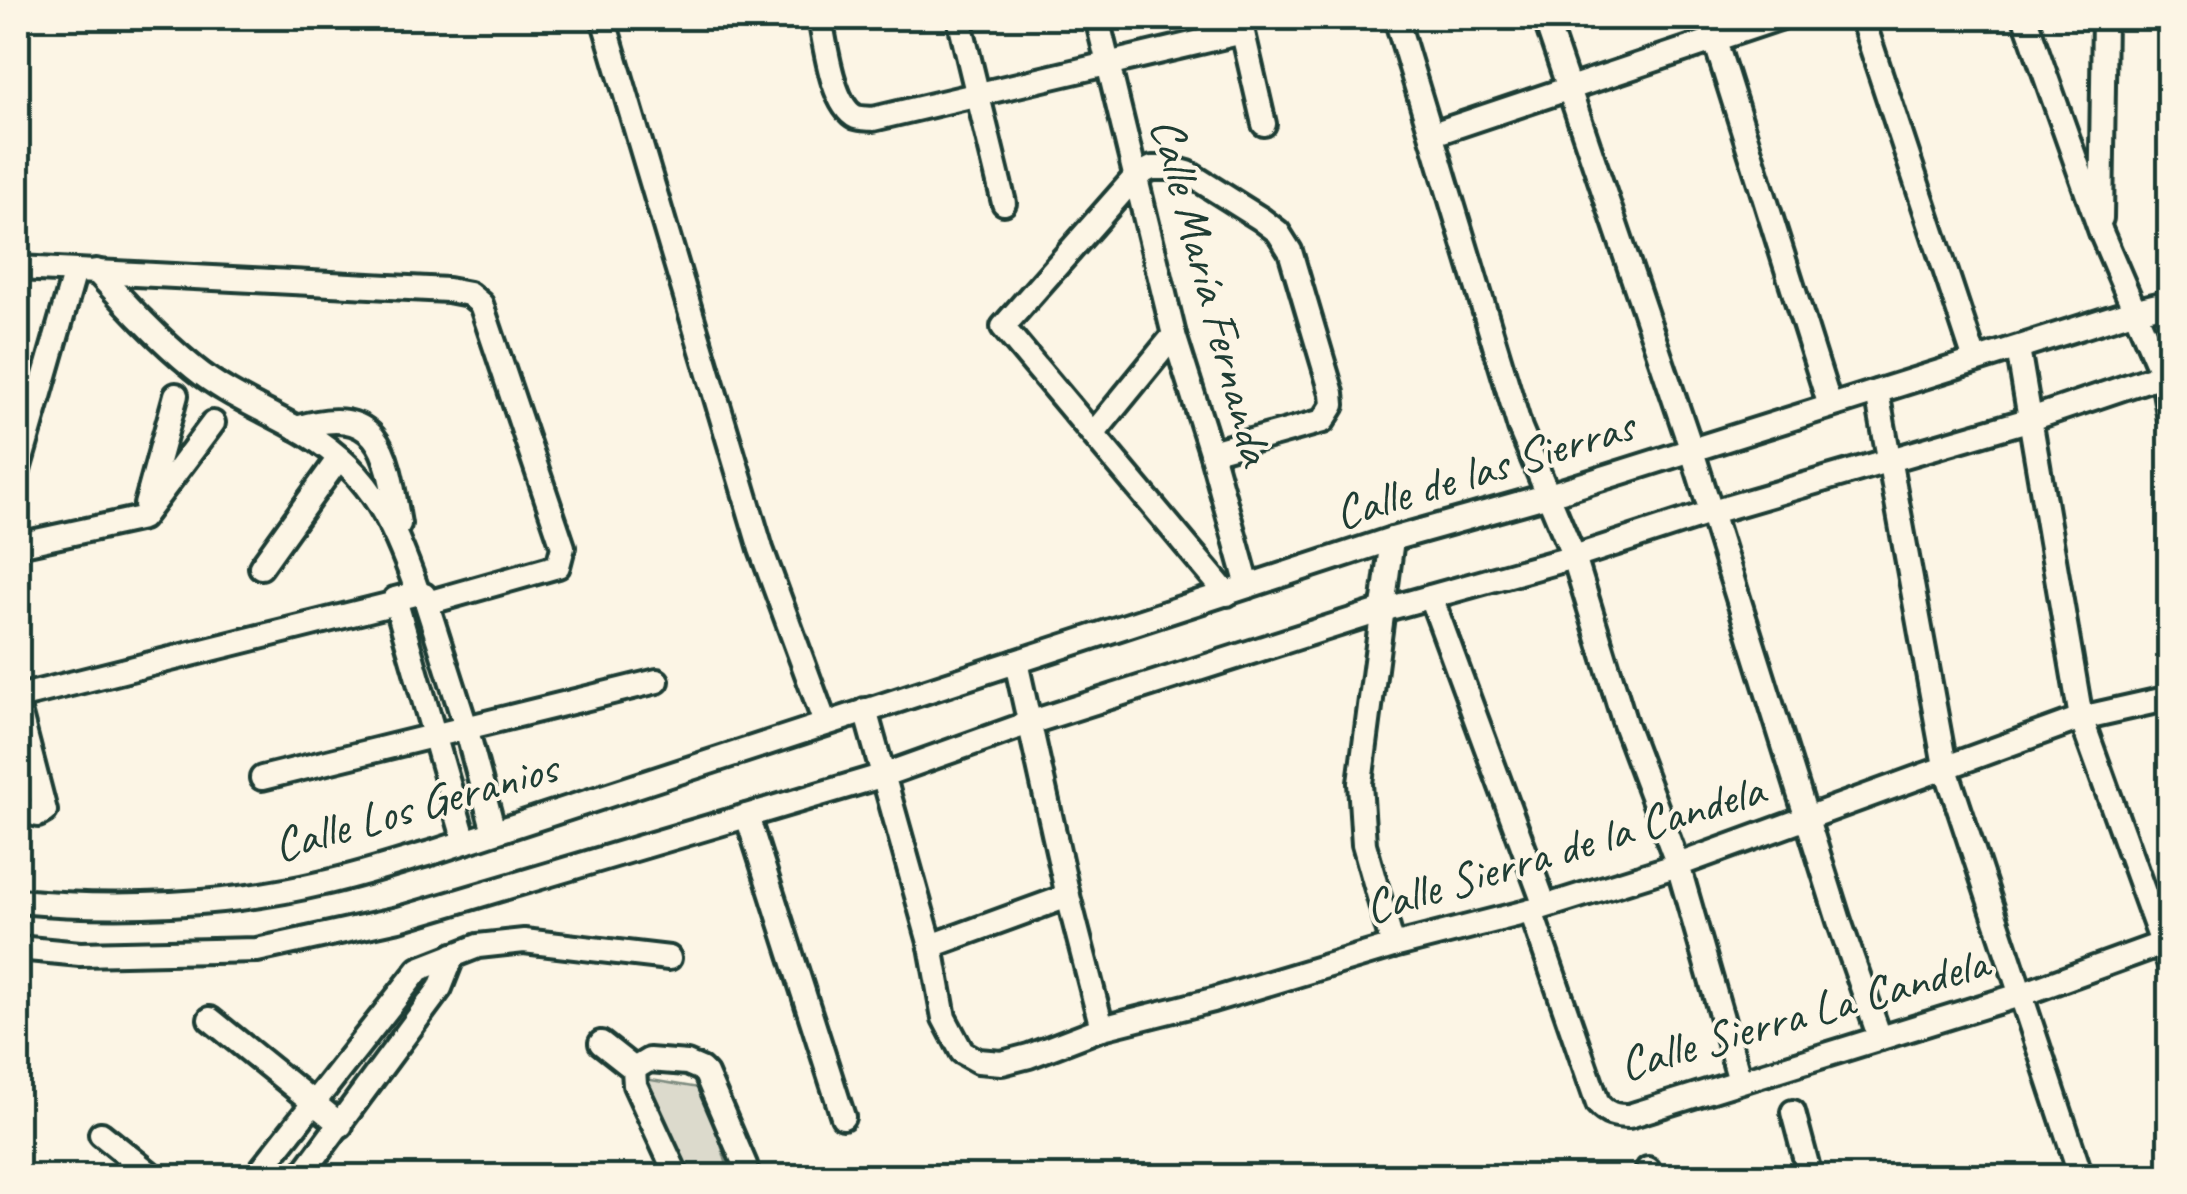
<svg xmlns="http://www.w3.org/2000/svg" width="2187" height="1194" viewBox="0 0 2187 1194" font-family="Caveat,sans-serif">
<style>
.green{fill:#dcdacc;stroke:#7e8c80;stroke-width:2.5}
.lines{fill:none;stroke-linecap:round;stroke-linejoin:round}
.minor-casing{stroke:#1f3d34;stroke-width:30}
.minor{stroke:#fcf5e5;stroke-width:22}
.labels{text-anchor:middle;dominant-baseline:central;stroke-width:8;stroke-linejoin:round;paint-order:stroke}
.street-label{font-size:48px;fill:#1f3d34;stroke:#fcf5e5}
</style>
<rect width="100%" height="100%" fill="#fcf5e5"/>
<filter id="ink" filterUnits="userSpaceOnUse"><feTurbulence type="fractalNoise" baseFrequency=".01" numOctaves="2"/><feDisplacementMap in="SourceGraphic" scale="20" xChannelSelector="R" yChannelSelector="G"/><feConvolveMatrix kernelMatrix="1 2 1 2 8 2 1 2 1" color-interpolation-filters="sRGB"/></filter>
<g filter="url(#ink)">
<polygon class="green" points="645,1079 705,1089 730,1176 688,1176"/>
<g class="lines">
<g class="minor-casing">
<g id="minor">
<polyline points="603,18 761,549 825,723"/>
<path d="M820,18C825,42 832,106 856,117C862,119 867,118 873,119L1243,32"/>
<polyline points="959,18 1004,203"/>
<polyline points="1097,18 1174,335 1211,452 1248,586"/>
<polyline points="1396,18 1520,428 1574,557 1625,724 1678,865 1740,1081"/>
<polyline points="1545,18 1692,451 1839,921 1880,1038"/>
<polyline points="1708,18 1830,406"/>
<polyline points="1862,18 1975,360"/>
<polyline points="2025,18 2101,232 2162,374 2170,420"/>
<polyline points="1240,20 1264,124"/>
<polyline points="1433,134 1779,18"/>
<polyline points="2101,218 2104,18"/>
<polyline points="18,268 448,290 469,294 481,304 563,547 558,566 427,603"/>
<path d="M96,271C127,305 158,339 194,368C223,392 260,408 293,426C367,466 391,516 418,593"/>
<polyline points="2018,348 2081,718 2170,965"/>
<polyline points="1877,392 1945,766 2081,1176"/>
<path d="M296,428C383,401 387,455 399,524"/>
<polyline points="1094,433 1174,335"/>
<polyline points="1211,452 1323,421 1333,405 1332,393 1290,251 1278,232 1261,219 1188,173 1170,168 1152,168 1136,176 1003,327 1227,594"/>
<polyline points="18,470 75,271"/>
<polyline points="146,505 176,395"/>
<polyline points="1392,539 1360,783 1364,844 1393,946"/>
<polyline points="18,545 142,518 213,423"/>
<polyline points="261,567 339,458"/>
<polyline points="1431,597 1545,906"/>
<polyline points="1016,662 1068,896 1102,1028"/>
<polyline points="18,697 396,603"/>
<polyline points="18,707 45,811 38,815 18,809"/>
<polyline points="865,710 931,946 944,1018 962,1052 978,1061 1002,1063 1029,1056 1102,1028 1213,1000 1393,946 1531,911 1678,865 2081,718 2170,698"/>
<polyline points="262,778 657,681"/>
<polyline points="747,816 843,1117"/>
<polyline points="465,842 395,599 418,593 424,595 466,727 494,832"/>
<path d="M18,901C116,910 227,906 323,883C361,875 398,862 434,852L1392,539L1549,495L2133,311L2170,302"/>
<path d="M1531,911L1598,1104C1607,1114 1615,1116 1629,1116L2023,994L2161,944"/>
<polyline points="931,946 1068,896"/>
<polyline points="18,948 80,954 257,950 399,919 881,776 1029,723 1383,610 1574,557 1712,512 2028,420 2170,372"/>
<polyline points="210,1019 341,1125"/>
<polyline points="601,1043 634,1069 635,1085 677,1176"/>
<polyline points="634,1069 649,1060 687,1063 701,1069 706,1074 745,1165 747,1176"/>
<polyline points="1793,1112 1810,1176"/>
<polyline points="101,1134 153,1176"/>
<polyline points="1648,1169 1650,1176"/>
<polyline points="256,1176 419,969 478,946 524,941 669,958"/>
<polyline points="301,1176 440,988 453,955"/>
</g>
</g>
<use href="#minor" class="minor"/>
</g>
</g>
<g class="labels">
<g class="street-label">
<text transform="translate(1212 291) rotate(75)">Calle María Fernanda</text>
<text transform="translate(1484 469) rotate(-17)">Calle de las Sierras</text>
<text transform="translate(415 806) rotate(-16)">Calle Los Geranios</text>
<text transform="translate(1564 848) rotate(-17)">Calle Sierra de la Candela</text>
<text transform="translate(1803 1013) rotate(-16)">Calle Sierra La Candela</text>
</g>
</g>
<rect width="2187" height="1194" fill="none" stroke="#fcf5e5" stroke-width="60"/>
<rect x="30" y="30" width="2127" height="1134" fill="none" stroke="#1f3d34" stroke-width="4" filter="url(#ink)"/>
</svg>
